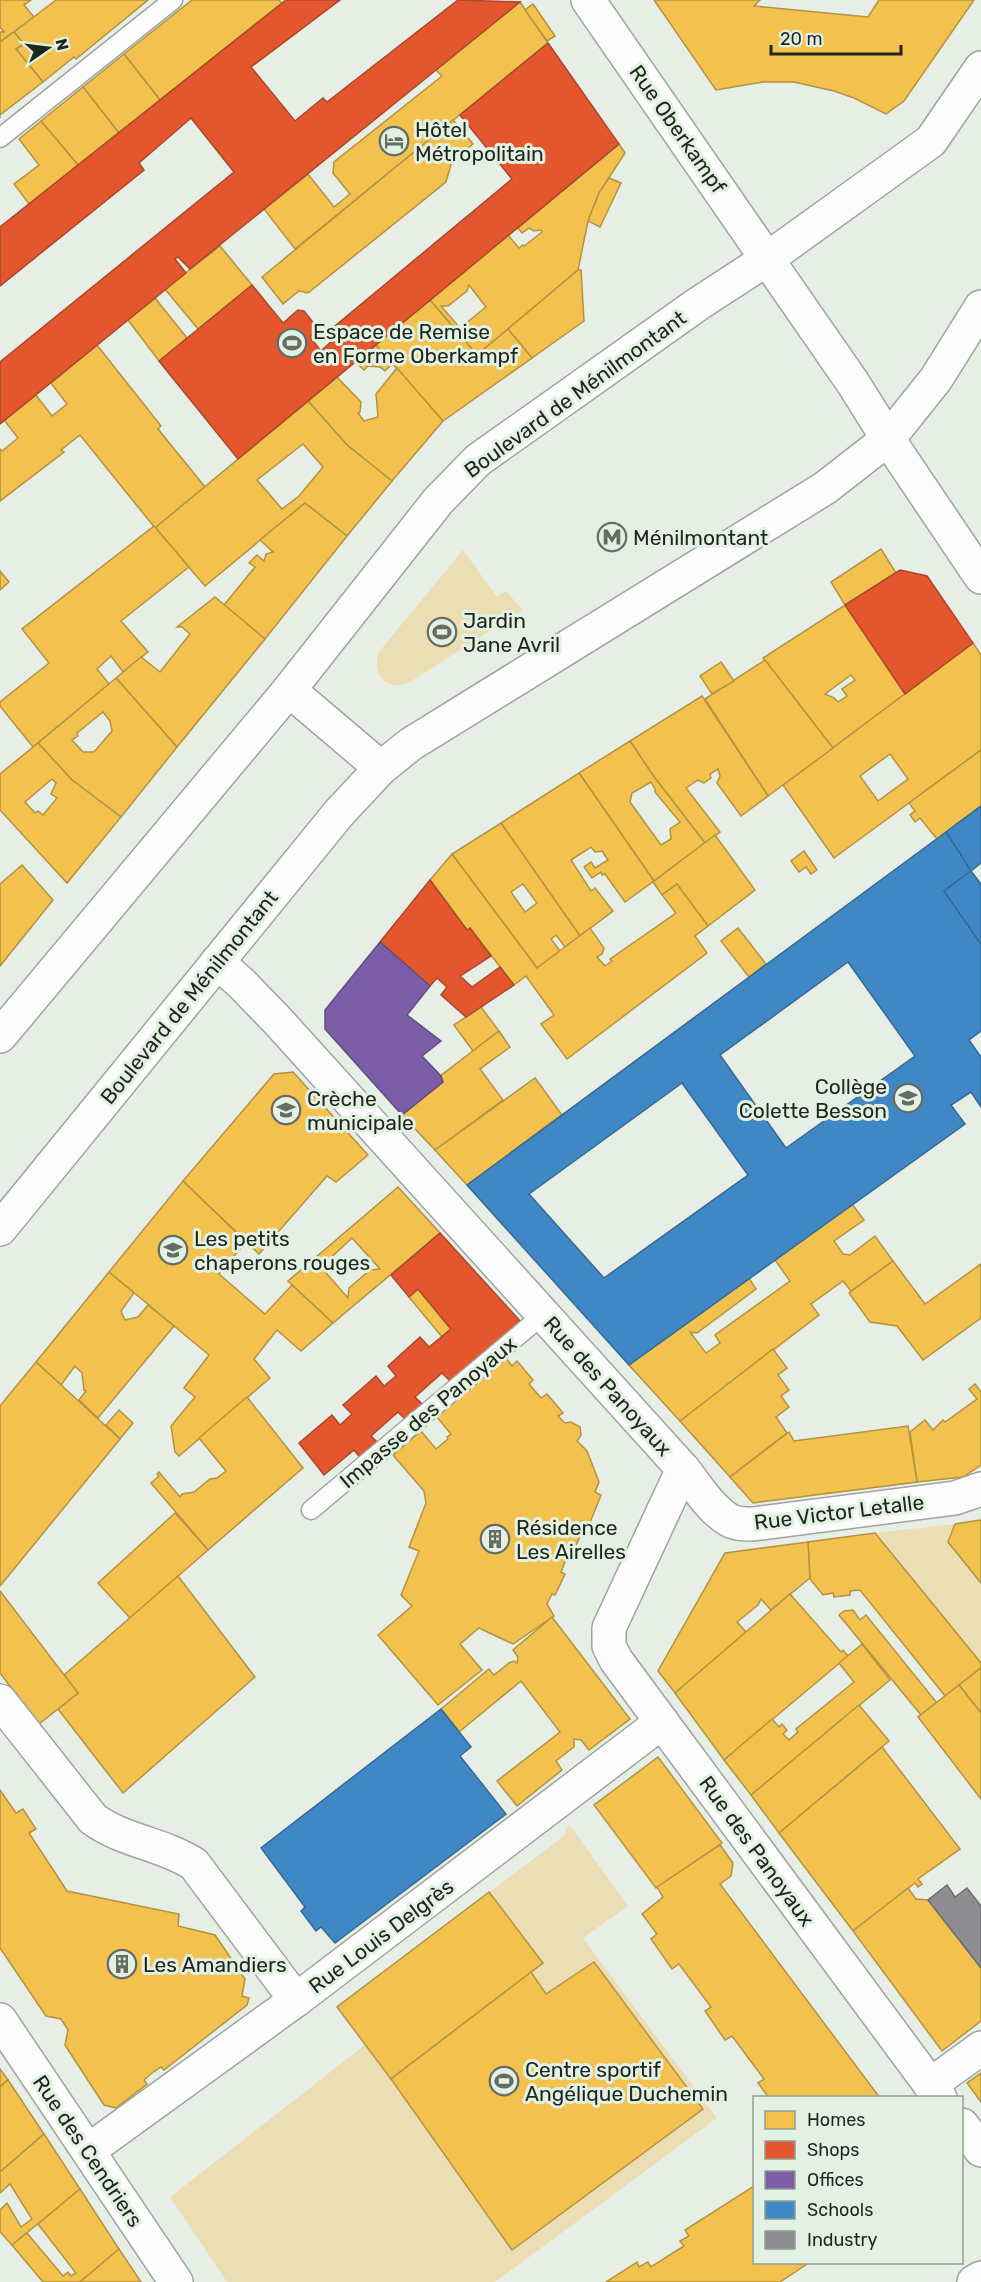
<svg xmlns="http://www.w3.org/2000/svg" width="981" height="2282" viewBox="0 0 981 2282" font-family="Rubik,sans-serif">
<style>
.green{fill:#ecdeb4}
.homes{fill:#f2c14e;stroke:#b39240;stroke-width:1.5;fill-rule:evenodd}
.shops{fill:#e4572e;stroke:#a9482a;stroke-width:1.5}
.offices{fill:#7b5ea7;stroke:#5f4d7e;stroke-width:1.5}
.schools{fill:#3f88c5;stroke:#356a93;stroke-width:1.5;fill-rule:evenodd}
.industry{fill:#8d8d92;stroke:#6c6e70;stroke-width:1.5}
.lines{fill:none;stroke-linecap:round;stroke-linejoin:round}
.lane-casing{stroke:#9ea49e;stroke-width:21}
.street-casing{stroke:#9ea49e;stroke-width:36}
.secondary-casing{stroke:#9ea49e;stroke-width:36}
.primary-casing{stroke:#9ea49e;stroke-width:36}
.lane{stroke:#fbfcfb;stroke-width:18}
.street{stroke:#fbfcfb;stroke-width:33}
.secondary{stroke:#fbfcfb;stroke-width:33}
.primary{stroke:#fbfcfb;stroke-width:33}
.labels{text-anchor:middle;dominant-baseline:central;stroke-width:6;stroke-linejoin:round;paint-order:stroke}
.poi-label{font-size:21px;fill:#1f251f;stroke:#e2f1e2;text-anchor:start}
.street-label{font-size:21px;fill:#1f251f;stroke:#e2f1e2}
</style>
<rect width="100%" height="100%" fill="#e6eee6"/>
<g class="green">
<path d="M463,550L497,597L506,591L523,610L410,682C387,692 373,677 378,653Z"/>
<polygon points="955,1524 948,1542 981,1583 981,1663 875,1533"/>
<polygon points="569,1824 628,1906 583,1938 717,2118 495,2282 227,2282 170,2197 365,2045 337,2007 563,1837"/>
</g>
<g class="homes">
<polygon points="0,0 31,0 24,5 34,17 0,42 0,32 4,32 0,27"/>
<polygon points="56,0 148,0 76,59 74,57 43,82 16,49 24,44 14,32"/>
<polygon points="192,0 279,0 282,3 160,100 124,54"/>
<polygon points="654,0 760,0 754,6 868,17 879,0 974,0 904,101 886,114 854,98 834,91 794,82 763,82 716,90"/>
<polygon points="520,2 548,43 295,249 264,209 308,174 334,207 350,194 333,173 334,162 442,76 436,70"/>
<polygon points="533,4 555,36 547,41 525,10"/>
<polygon points="14,32 24,44 16,49 43,82 0,115 0,118 0,42"/>
<polygon points="124,54 160,100 119,133 83,87"/>
<polygon points="83,87 119,133 78,165 41,121"/>
<polygon points="453,120 473,144 452,161 446,182 308,293 299,291 283,304 262,277"/>
<polygon points="41,121 78,165 29,204 14,184 39,165 19,139"/>
<path d="M619,144L625,153L599,193L588,221L578,270L477,355L430,300L508,235L519,248L523,245L524,246L542,232L541,230L534,231L529,228L522,233L518,228ZM469,285L486,307L460,328L441,306H448L467,291Z"/>
<polygon points="609,178 621,183 600,227 588,221 599,193"/>
<polygon points="220,246 252,285 198,329 165,289"/>
<polygon points="578,270 581,270 584,321 532,358 508,329"/>
<polygon points="155,298 187,338 159,361 128,320"/>
<polygon points="430,300 477,355 508,329 532,358 443,421 376,345"/>
<polygon points="97,345 161,426 158,429 205,487 155,528 80,435 61,450 64,452 0,501 0,449 2,451 18,438 4,420 36,395 52,416 67,404 51,383"/>
<polygon points="376,345 392,364 385,371 380,367 368,366 364,370 355,362"/>
<polygon points="397,368 443,421 392,481 347,445 308,401 337,377 361,402 360,412 358,413 364,421 378,417 376,394"/>
<path d="M308,401L347,445L392,481L347,536L305,503L205,586L155,528ZM303,444L323,467L299,496L282,509L257,480Z"/>
<polygon points="305,503 347,536 265,639 224,605 255,567 249,563 257,555 264,561 266,554 273,552 260,540"/>
<polygon points="154,526 189,567 121,621 148,652 123,672 111,656 97,669 109,684 33,747 0,706 0,702 49,663 22,629"/>
<polygon points="881,549 896,573 845,605 831,582"/>
<polygon points="0,571 9,582 0,590"/>
<polygon points="215,597 265,639 177,747 116,678 141,657 160,672 190,634 182,627 177,627"/>
<path d="M845,605L905,694L833,748L763,658ZM851,675L855,680L842,689L847,696L838,702L834,698L825,694Z"/>
<path d="M973,643L981,655V750L834,858L783,785ZM890,754L908,779L878,801L860,776Z"/>
<polygon points="765,660 833,748 768,796 705,699"/>
<polygon points="721,662 734,681 712,694 700,676"/>
<path d="M116,678L177,747L121,817L72,780L38,743ZM103,712L110,721L112,731L94,752H83L72,740L78,736L77,733Z"/>
<polygon points="702,696 768,796 741,816 717,783 720,776 718,769 710,774 711,778 704,783 698,780 686,788 720,832 705,843 652,774 630,741"/>
<path d="M630,741L652,774L705,843L654,881L579,773ZM651,782L655,789V792L680,822L670,829L671,839L661,845L630,802L632,793Z"/>
<path d="M38,743L72,780L121,817L67,883L0,810V774ZM52,779L56,783L51,794L57,798L43,815L38,811L35,813L25,802Z"/>
<polygon points="981,750 981,806 937,839 920,818 915,822 910,815 915,811 909,803"/>
<polygon points="579,773 654,881 625,902 605,874 602,875 601,872 592,878 584,867 591,862 595,868 608,860 602,851 595,852 591,847 571,860 591,891 595,888 613,911 580,936 501,823"/>
<path d="M501,823L580,936L565,947L556,935L551,939L560,951L537,968L452,854ZM523,884L537,903L525,912L511,892Z"/>
<polygon points="715,835 755,890 708,926 677,884 662,895 653,882"/>
<polygon points="804,851 817,870 811,874 806,867 799,872 791,861"/>
<polygon points="452,854 537,968 590,928 604,948 602,954 597,957 605,966 612,961 610,959 676,913 662,895 677,884 708,926 695,936 707,953 567,1059 541,1024 554,1015 526,976 514,985 470,928 467,930 430,880"/>
<polygon points="22,865 53,900 0,966 0,884"/>
<polygon points="738,928 766,964 749,977 721,941"/>
<polygon points="481,1007 499,1031 473,1051 454,1025"/>
<polygon points="499,1031 510,1047 480,1069 503,1100 435,1150 402,1115 443,1082 439,1077"/>
<polygon points="293,1072 368,1155 336,1182 327,1176 259,1254 183,1181 274,1074"/>
<polygon points="535,1078 562,1115 467,1185 435,1150"/>
<polygon points="183,1181 246,1242 219,1274 265,1314 292,1285 333,1323 301,1351 277,1330 254,1359 270,1378 179,1456 175,1452 171,1426 195,1397 184,1388 209,1355 109,1272"/>
<path d="M398,1187L440,1233L333,1323L288,1281ZM352,1238L380,1269L370,1270L349,1288L348,1298L321,1267Z"/>
<polygon points="852,1204 864,1220 834,1241 843,1254 850,1255 875,1236 893,1261 851,1291 843,1281 811,1304 819,1315 680,1421 629,1365 749,1278 756,1289 697,1333 690,1332 706,1353 720,1343 715,1335 790,1281 775,1260"/>
<polygon points="893,1261 925,1304 981,1264 981,1318 923,1360 897,1326 870,1322 849,1293"/>
<polygon points="109,1272 134,1293 121,1311 125,1320 138,1317 148,1305 174,1326 98,1418 79,1400 86,1391 84,1390 82,1373 75,1366 61,1385 36,1362"/>
<polygon points="418,1289 451,1329 442,1337 409,1297"/>
<polygon points="773,1349 787,1368 778,1375 789,1390 781,1396 789,1407 776,1417 787,1433 730,1477 680,1421"/>
<polygon points="506,1358 512,1366 517,1361 533,1380 529,1384 541,1398 547,1394 563,1413 558,1416 565,1423 571,1422 580,1427 581,1435 577,1441 587,1451 599,1482 595,1492 601,1495 589,1525 582,1521 579,1530 582,1531 573,1553 569,1552 561,1572 565,1574 555,1595 552,1594 547,1604 554,1616 513,1644 479,1628 460,1644 482,1670 438,1705 378,1635 412,1606 401,1595 419,1551 409,1547 426,1503 424,1491 393,1455 421,1431 436,1449 448,1439 447,1437 451,1434 437,1417"/>
<polygon points="36,1362 120,1439 0,1586 0,1406"/>
<polygon points="975,1384 981,1392 981,1465 963,1477 917,1482 910,1432 925,1420 933,1430 943,1420 945,1422 977,1399 969,1389"/>
<polygon points="247,1397 303,1468 208,1550 151,1483 159,1476 157,1474 159,1472 180,1497 182,1494 194,1492 210,1479 217,1478 226,1471 199,1438"/>
<polygon points="119,1410 133,1423 120,1439 106,1425"/>
<polygon points="908,1426 917,1482 753,1503 730,1477 789,1432 794,1441"/>
<polygon points="175,1513 208,1550 130,1618 98,1583"/>
<polygon points="980,1520 981,1521 981,1583 948,1542 955,1524"/>
<polygon points="875,1533 981,1663 981,1668 945,1696 860,1590 850,1591 850,1595 834,1597 833,1593 823,1595 810,1579 808,1542"/>
<polygon points="808,1542 810,1578 771,1610 761,1599 758,1605 737,1622 746,1632 675,1693 658,1671 725,1553"/>
<polygon points="178,1576 255,1677 123,1793 58,1709 78,1693 64,1675"/>
<polygon points="0,1591 78,1693 39,1724 0,1673"/>
<polygon points="790,1594 841,1652 843,1650 848,1656 724,1760 675,1693"/>
<polygon points="853,1610 860,1620 866,1615 937,1703 921,1715 839,1615 844,1611"/>
<polygon points="552,1617 630,1719 589,1750 581,1740 574,1739 574,1747 556,1761 562,1770 517,1806 497,1781 560,1732 521,1681 459,1732 441,1709 489,1669 494,1675 509,1663 514,1661 517,1663 518,1657 513,1650"/>
<polygon points="862,1644 890,1680 751,1795 724,1760 772,1719 779,1727 782,1724 787,1730 783,1734 789,1740 798,1732 796,1729 854,1682 839,1663"/>
<polygon points="981,1668 981,1713 959,1685"/>
<polygon points="959,1685 981,1713 981,1799 918,1717"/>
<polygon points="859,1705 889,1741 779,1833 751,1795"/>
<polygon points="882,1747 960,1849 918,1879 922,1884 918,1887 915,1883 853,1931 779,1833"/>
<polygon points="658,1757 722,1843 656,1888 594,1805"/>
<polygon points="0,1790 16,1813 23,1809 36,1829 29,1833 67,1891 179,1914 178,1926 215,1935 245,1979 242,1996 249,1998 247,2005 164,2070 161,2067 152,2073 144,2080 147,2084 116,2108 104,2105 65,2045 68,2030 61,2019 46,2016 0,1948"/>
<polygon points="720,1845 733,1863 731,1876 720,1884 880,2098 769,2098 758,2083 764,2079 732,2036 725,2040 705,2011 711,2007 679,1964 672,1969 651,1939 657,1934 642,1914 663,1897 657,1887"/>
<polygon points="908,1888 916,1899 928,1900 981,1968 981,2021 942,2051 853,1931"/>
<polygon points="489,1892 543,1963 391,2079 337,2007"/>
<polygon points="594,1962 703,2109 512,2250 391,2079 531,1972 546,1994"/>
<polygon points="0,2069 8,2080 0,2087"/>
<polygon points="981,2073 981,2102 967,2083"/>
<polygon points="8,2080 44,2134 0,2172 0,2087"/>
<polygon points="44,2134 80,2189 12,2245 0,2232 0,2210 7,2203 21,2227 32,2219 10,2184 0,2193 0,2172"/>
<polygon points="754,2186 754,2262 810,2262 780,2282 606,2282 637,2262 639,2267 648,2262 651,2267 684,2246 680,2241 689,2236 685,2230"/>
<polygon points="80,2189 119,2249 80,2282 43,2282 12,2245 27,2233 63,2276 68,2272 71,2276 76,2273 38,2224"/>
<polygon points="119,2249 141,2282 80,2282"/>
</g>
<g class="shops">
<polygon points="286,0 340,0 251,67 295,121 323,98 327,102 458,0 520,2 190,269 178,257 175,259 186,273 0,424 0,362 234,172 191,118 139,163 144,170 0,286 0,227"/>
<polygon points="548,43 619,144 238,459 159,361 252,285 283,323 298,310 304,311 315,325 315,333 310,337 321,351 336,337 333,333 335,326 512,179 460,115"/>
<polygon points="900,570 927,576 973,643 905,694 845,605"/>
<polygon points="430,880 467,930 470,928 491,956 460,976 472,987 500,967 514,985 466,1017 441,995 447,987 437,978 430,986 380,942"/>
<polygon points="440,1233 521,1322 452,1383 442,1373 415,1397 425,1407 407,1421 398,1412 371,1436 380,1445 362,1460 354,1450 324,1475 299,1443 332,1415 340,1425 352,1414 343,1405 376,1376 384,1386 396,1376 388,1366 420,1337 429,1347 451,1329 418,1289 409,1297 391,1275"/>
</g>
<polygon class="offices" points="380,942 430,986 407,1015 441,1041 422,1056 441,1076 443,1082 402,1115 325,1029 325,1010"/>
<g class="schools">
<polygon points="981,806 981,863 971,871 946,832"/>
<path d="M946,832L971,871L944,891L981,944V1031L969,1040L981,1057V1107L971,1092L951,1105L965,1124L629,1365L467,1185ZM848,962L915,1056L786,1148L720,1055ZM682,1083L748,1175L604,1278L529,1194Z"/>
<polygon points="971,871 981,884 981,944 944,891"/>
<polygon points="441,1709 471,1747 460,1756 506,1814 335,1943 321,1927 316,1931 301,1911 305,1907 261,1848"/>
</g>
<polygon class="industry" points="947,1885 955,1897 967,1888 981,1906 981,1968 928,1900"/>
<g class="lines">
<g class="lane-casing">
<g id="lane">
<polyline points="0,138 173,0"/>
<polyline points="311,1510 544,1314"/>
</g>
</g>
<g class="street-casing">
<g id="street">
<polyline points="289,690 381,768"/>
<polyline points="217,962 241,983 276,1019 683,1469 609,1628 609,1646 616,1660 940,2098"/>
<path d="M683,1469C696,1485 710,1509 729,1520C736,1524 745,1524 753,1524L955,1498L981,1489"/>
<path d="M0,1701L93,1819C123,1841 163,1844 194,1864L296,2000"/>
<polyline points="0,2020 176,2282"/>
<polyline points="930,2085 981,2048"/>
<polyline points="962,2125 981,2150"/>
<polyline points="96,2145 296,2000 662,1722"/>
<polyline points="974,2282 981,2278"/>
</g>
</g>
<g class="secondary-casing">
<g id="secondary">
<polyline points="588,0 767,259"/>
<polyline points="888,439 981,577"/>
</g>
</g>
<g class="primary-casing">
<g id="primary">
<polyline points="767,259 853,383 888,439"/>
<polyline points="0,1036 289,690 438,501 478,460 698,304 767,259 931,141 981,68"/>
<polyline points="0,1229 339,813 381,768 411,744 825,488 888,439 936,379 981,307"/>
</g>
</g>
<use href="#lane" class="lane"/>
<use href="#street" class="street"/>
<use href="#secondary" class="secondary"/>
<use href="#primary" class="primary"/>
</g>
<defs>
<g id="hotel-ring" transform="scale(1.5)"><circle r="9.5" fill="#e2f1e2" stroke="#656b65" stroke-width="1.5"/><path d="M-6-4.5h1.5V1H6V5H4.5V3h-9V5H-6ZM-4 0a1.8 1.8 0 1 1 3.6 0ZM.5 0V-2.5h3Q6-2.5 6 0Z" fill="#656b65"/></g>
<g id="stadium-ring" transform="scale(1.5)"><circle r="9.5" fill="#e2f1e2" stroke="#656b65" stroke-width="1.5"/><path d="M0-5a6.5 5 0 1 0 0 10a6.5 5 0 1 0 0-10ZM-3.5-1.8h7v3.6h-7Z" fill="#656b65"/></g>
<g id="metro-ring" transform="scale(1.5)"><circle r="9.5" fill="#e2f1e2" stroke="#656b65" stroke-width="1.5"/><path d="M-5.5 5V-5H-3L0 0L3-5H5.5V5H3V-.5L0 4L-3-.5V5Z" fill="#656b65"/></g>
<g id="school-ring" transform="scale(1.5)"><circle r="9.5" fill="#e2f1e2" stroke="#656b65" stroke-width="1.5"/><path d="M0-5L7-2L0 1L-7-2ZM-4 1L0 2.5L4 1V4Q0 6-4 4Z" fill="#656b65"/></g>
<g id="building-ring" transform="scale(1.5)"><circle r="9.5" fill="#e2f1e2" stroke="#656b65" stroke-width="1.5"/><path d="M-4-6H4V6H1V3H-1V6H-4ZM-2.5-4.3h1.7v1.8h-1.7ZM.8-4.3h1.7v1.8H.8ZM-2.5-1h1.7V.8h-1.7ZM.8-1h1.7V.8H.8Z" fill="#656b65"/></g>
</defs>
<g fill-rule="evenodd">
<use href="#hotel-ring" x="394" y="141"/>
<use href="#stadium-ring" x="292" y="343"/>
<use href="#metro-ring" x="612" y="537"/>
<use href="#stadium-ring" x="442" y="632"/>
<use href="#school-ring" x="908" y="1098"/>
<use href="#school-ring" x="286" y="1110"/>
<use href="#school-ring" x="173" y="1250"/>
<use href="#building-ring" x="495" y="1539"/>
<use href="#building-ring" x="122" y="1964"/>
<use href="#stadium-ring" x="504" y="2081"/>
</g>
<g class="labels">
<g class="poi-label">
<text x="415" y="129">Hôtel<tspan x="415" dy="24">Métropolitain</tspan></text>
<text x="313" y="331">Espace de Remise<tspan x="313" dy="24">en Forme Oberkampf</tspan></text>
<text x="633" y="537">Ménilmontant</text>
<text x="463" y="620">Jardin<tspan x="463" dy="24">Jane Avril</tspan></text>
<text x="887" y="1086" text-anchor="end">Collège<tspan x="887" dy="24">Colette Besson</tspan></text>
<text x="307" y="1098">Crèche<tspan x="307" dy="24">municipale</tspan></text>
<text x="194" y="1238">Les petits<tspan x="194" dy="24">chaperons rouges</tspan></text>
<text x="516" y="1527">Résidence<tspan x="516" dy="24">Les Airelles</tspan></text>
<text x="143" y="1964">Les Amandiers</text>
<text x="525" y="2069">Centre sportif<tspan x="525" dy="24">Angélique Duchemin</tspan></text>
</g>
<g class="street-label">
<text transform="translate(678 129) rotate(55)">Rue Oberkampf</text>
<text transform="translate(575 394) rotate(-36)">Boulevard de Ménilmontant</text>
<text transform="translate(189 997) rotate(-51)">Boulevard de Ménilmontant</text>
<text transform="translate(608 1386) rotate(48)">Rue des Panoyaux</text>
<text transform="translate(428 1412) rotate(-40)">Impasse des Panoyaux</text>
<text transform="translate(839 1512) rotate(-7)">Rue Victor Letalle</text>
<text transform="translate(757 1851) rotate(54)">Rue des Panoyaux</text>
<text transform="translate(381 1936) rotate(-37)">Rue Louis Delgrès</text>
<text transform="translate(88 2151) rotate(56)">Rue des Cendriers</text>
</g>
</g>
<rect x="753" y="2096" width="210" height="168" fill="#e2f1e2" stroke="#949f94" stroke-width="1.5"/>
<rect x="765" y="2111" width="30" height="18" fill="#f2c14e" stroke="#949f94" stroke-width="1.5"/>
<text x="807" y="2126" font-size="18" fill="#1f251f">Homes</text>
<rect x="765" y="2141" width="30" height="18" fill="#e4572e" stroke="#949f94" stroke-width="1.5"/>
<text x="807" y="2156" font-size="18" fill="#1f251f">Shops</text>
<rect x="765" y="2171" width="30" height="18" fill="#7b5ea7" stroke="#949f94" stroke-width="1.5"/>
<text x="807" y="2186" font-size="18" fill="#1f251f">Offices</text>
<rect x="765" y="2201" width="30" height="18" fill="#3f88c5" stroke="#949f94" stroke-width="1.5"/>
<text x="807" y="2216" font-size="18" fill="#1f251f">Schools</text>
<rect x="765" y="2231" width="30" height="18" fill="#8d8d92" stroke="#949f94" stroke-width="1.5"/>
<text x="807" y="2246" font-size="18" fill="#1f251f">Industry</text>
<g transform="translate(48 48) rotate(76)" stroke="#e2f1e2" stroke-width="4.5" paint-order="stroke">
<path d="M0-4.5L10 22L0 15L-10 22Z" fill="#1f251f"/>
<text y="-9" font-size="16" font-weight="bold" text-anchor="middle" fill="#1f251f">N</text>
</g>
<path d="M771 45v9h130v-9" fill="none" stroke="#1f251f" stroke-width="3"/>
<text x="780" y="45" font-size="18" fill="#1f251f" stroke="#e2f1e2" stroke-width="4.5" paint-order="stroke">20 m</text>
</svg>
